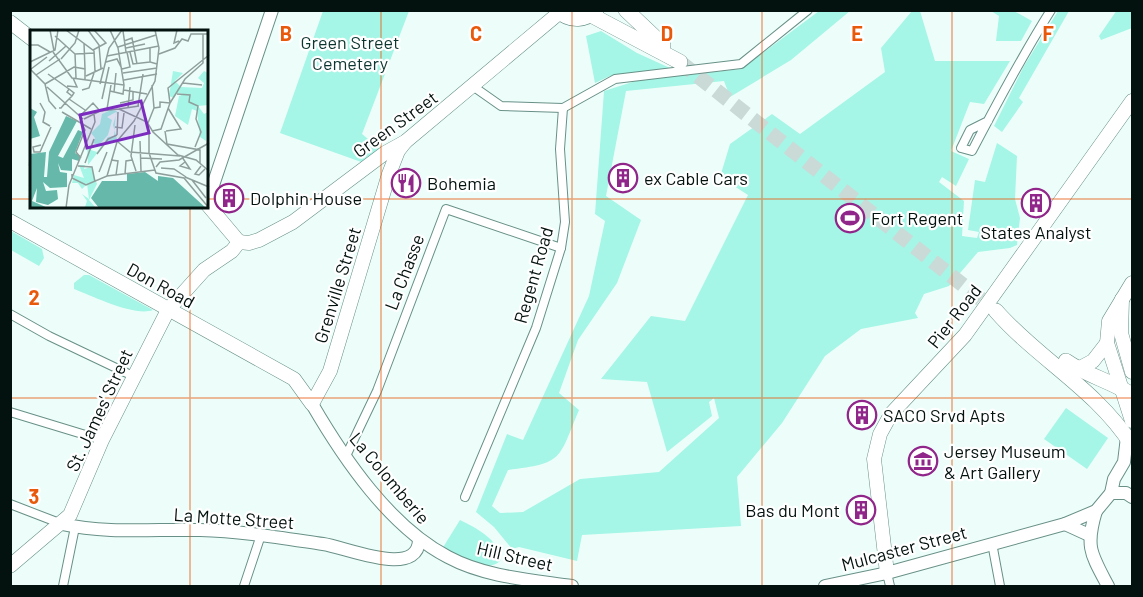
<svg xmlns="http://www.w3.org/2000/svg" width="1143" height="597" viewBox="0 0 1143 597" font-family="Barlow,sans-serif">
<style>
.green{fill:#a5f6e6}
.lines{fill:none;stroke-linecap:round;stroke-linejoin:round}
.highway-tunnel{stroke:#cadad7;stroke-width:15;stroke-dasharray:15 8;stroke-linecap:butt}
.street-casing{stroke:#689087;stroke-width:10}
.secondary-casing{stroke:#689087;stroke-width:14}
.primary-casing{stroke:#689087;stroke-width:15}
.highway-casing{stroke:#689087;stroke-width:16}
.street{stroke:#fff;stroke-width:8}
.secondary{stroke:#fff;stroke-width:12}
.primary{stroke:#fff;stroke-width:14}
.highway{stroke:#fff;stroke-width:15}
.grid{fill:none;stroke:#e8590c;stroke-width:1.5;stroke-opacity:0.55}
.labels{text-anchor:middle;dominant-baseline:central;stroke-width:4.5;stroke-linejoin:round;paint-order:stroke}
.park-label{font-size:18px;fill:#0c352f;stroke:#fff}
.street-label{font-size:18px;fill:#03110f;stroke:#fff}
.poi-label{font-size:18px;fill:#03110f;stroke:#fff;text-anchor:start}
.inset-river{fill:none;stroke:#66b9aa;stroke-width:3}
.inset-road{fill:none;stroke:#8f9f9c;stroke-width:1.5}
.view{fill:#7b2cbf;fill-opacity:0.15;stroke:#7b2cbf;stroke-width:3}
.inset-edge{fill:none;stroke:#03110f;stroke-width:3}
.grid-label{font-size:20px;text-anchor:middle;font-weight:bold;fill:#e8590c;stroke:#fff;stroke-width:4.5;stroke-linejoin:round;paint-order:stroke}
</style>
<rect width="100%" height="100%" fill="#edfefa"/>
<g class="green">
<polygon points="1117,10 1132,11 1132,28 1101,40 1099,36"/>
<polygon points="323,11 409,11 362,134 380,149 364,163 280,133"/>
<path d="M819,11H850L791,60L730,97L724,81L626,91L606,196L641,220L617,283L578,340L559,393L579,410C558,460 564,463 508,470L492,506L500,513L523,512L580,479L659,472L719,418L714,398L709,402L712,416L667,452L647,382L601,379L651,316L685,321L748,195L720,177L730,144L772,114L800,134L885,72L881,48L912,11H920L935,61H1010L984,104L970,102L951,151L969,159L956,186L942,177L939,182L964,201L962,236L977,238L979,232L968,230L975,180L985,182L997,143L1017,156L1015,199L1020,218L1017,245L1010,248L978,252L949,286L924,294L915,313L918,318L861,329L825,356L782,423L737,477L741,526L582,535L577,561L519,547L512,549L494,527L476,512L507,434L523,440L589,296L605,221L595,214L604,91L639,80L741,69Z"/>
<polygon points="991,11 1014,11 1032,21 1021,41 996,41 999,16"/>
<polygon points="1058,11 1069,11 1019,98 1023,102 1002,132 994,126 1024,66"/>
<polygon points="601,31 637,53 670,68 610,76 595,83 586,36"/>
<polygon points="11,231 42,249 44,258 39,266 11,250"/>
<path d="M84,275H89L153,310C135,317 92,296 74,289V283Z"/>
<polygon points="1066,408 1108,438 1087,469 1044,439"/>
<path d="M460,520C475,527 501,541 501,560C487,575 458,557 442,549Z"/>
</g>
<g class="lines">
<polyline class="highway-tunnel" points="680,62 996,311"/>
<g class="street-casing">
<g id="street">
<polyline points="474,87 501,106 563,108"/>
<polyline points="563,108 615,79 741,64 808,10"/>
<path d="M988,121L970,130L961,148L972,151C997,103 1022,56 1051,10"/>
<polyline points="10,314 49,336 133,376"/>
<polyline points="10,412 102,440"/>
<polyline points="345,458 377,391 446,209 561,248"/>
<polyline points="465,497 536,328 561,248 565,222 560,149 563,108"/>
<polyline points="10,504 62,524"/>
<polyline points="992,543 1000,586"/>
<polyline points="887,573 890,586"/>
<polyline points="63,586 75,527"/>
<polyline points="244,586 261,535"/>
</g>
</g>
<g class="secondary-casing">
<g id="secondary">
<polyline points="207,203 272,10"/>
<path d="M312,404C344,459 390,527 448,557C485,577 531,580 572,586"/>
<polyline points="1111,493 1126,493 1132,497"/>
<path d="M1096,511C1085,547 1091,554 1108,586"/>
<path d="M62,524C107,534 154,529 200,530C241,531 282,538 323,544C346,547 418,579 419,540"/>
<polyline points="1065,524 1089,535"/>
<polyline points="825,586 887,573 1065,524 1096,511 1111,493 1114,479 1124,462 1127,437"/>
</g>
</g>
<g class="primary-casing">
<g id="primary">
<polyline points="10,22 32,39"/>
<polyline points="207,204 239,242"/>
<polyline points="10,221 294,379 312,404 330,371 389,174 398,151 405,142"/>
<polyline points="239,242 249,243 259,240 293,222 385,153 405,142 559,13"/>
<polyline points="1132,283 1109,321 1107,343 1132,421"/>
<polyline points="1122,299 1121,333 1132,372"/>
<polyline points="1078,369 1093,361 1107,343"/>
<polyline points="10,566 70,515 102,440 168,310 204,270 232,251 239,242"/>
<polyline points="887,573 874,459 880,434 891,414 965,335 1132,101"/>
</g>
</g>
<g class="highway-casing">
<g id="highway">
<path d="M557,10C569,21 584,22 596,10"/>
<polyline points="626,10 663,45"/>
<polyline points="591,15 680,62"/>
<path d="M996,311C1038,359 1096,389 1132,445"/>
<path d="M1066,361C1087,376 1112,381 1132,395"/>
</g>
</g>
<use href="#street" class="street"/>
<use href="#secondary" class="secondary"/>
<use href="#primary" class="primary"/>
<use href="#highway" class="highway"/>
</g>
<path class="grid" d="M190,10V32M381,10V586M572,10V586M762,10V586M952,10V586M10,199H32M207,199H1132M190,207V586M10,398H1132"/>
<defs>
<g id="building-ring" transform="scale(1.5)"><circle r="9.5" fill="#fff" stroke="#902689" stroke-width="1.5"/><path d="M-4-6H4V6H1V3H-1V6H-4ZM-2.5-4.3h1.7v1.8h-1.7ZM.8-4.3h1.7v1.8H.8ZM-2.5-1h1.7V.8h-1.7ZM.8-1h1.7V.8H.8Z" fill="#902689"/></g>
<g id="restaurant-ring" transform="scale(1.5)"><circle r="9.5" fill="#fff" stroke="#902689" stroke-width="1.5"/><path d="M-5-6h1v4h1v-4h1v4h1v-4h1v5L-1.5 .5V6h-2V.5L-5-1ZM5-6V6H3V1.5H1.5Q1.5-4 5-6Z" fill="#902689"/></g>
<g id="stadium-ring" transform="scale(1.5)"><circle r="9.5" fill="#fff" stroke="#902689" stroke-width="1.5"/><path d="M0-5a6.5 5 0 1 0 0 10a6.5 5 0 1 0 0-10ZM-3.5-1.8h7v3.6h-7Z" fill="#902689"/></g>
<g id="museum-ring" transform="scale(1.5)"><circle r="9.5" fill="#fff" stroke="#902689" stroke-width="1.5"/><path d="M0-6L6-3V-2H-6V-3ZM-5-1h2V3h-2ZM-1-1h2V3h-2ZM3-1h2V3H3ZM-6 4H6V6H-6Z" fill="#902689"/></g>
</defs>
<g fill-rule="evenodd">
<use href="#building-ring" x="623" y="178"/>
<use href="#restaurant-ring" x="406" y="183"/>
<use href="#building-ring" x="229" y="198"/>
<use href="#building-ring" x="1036" y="203"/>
<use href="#stadium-ring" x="850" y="218"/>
<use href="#building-ring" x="862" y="415"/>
<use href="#museum-ring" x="923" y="461"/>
<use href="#building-ring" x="861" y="510"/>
</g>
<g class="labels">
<g class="park-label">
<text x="350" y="42">Green Street<tspan x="350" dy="21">Cemetery</tspan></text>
</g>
<g class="street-label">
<text transform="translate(395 124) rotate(-36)">Green Street</text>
<text transform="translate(404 272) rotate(-69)">La Chasse</text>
<text transform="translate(533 275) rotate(-74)">Regent Road</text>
<text transform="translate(161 285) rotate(29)">Don Road</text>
<text transform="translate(337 285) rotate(-73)">Grenville Street</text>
<text transform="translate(954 316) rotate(-52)">Pier Road</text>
<text transform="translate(99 410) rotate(-65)">St. James' Street</text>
<text transform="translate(390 478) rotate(50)">La Colomberie</text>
<text transform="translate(234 518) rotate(4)">La Motte Street</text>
<text transform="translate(904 548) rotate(-15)">Mulcaster Street</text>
<text transform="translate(515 556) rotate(13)">Hill Street</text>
</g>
<g class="poi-label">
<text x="644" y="178">ex Cable Cars</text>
<text x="427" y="183">Bohemia</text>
<text x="250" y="198">Dolphin House</text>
<text x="871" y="218">Fort Regent</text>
<text x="1036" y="232" text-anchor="middle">States Analyst</text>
<text x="883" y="415">SACO Srvd Apts</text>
<text x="944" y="451">Jersey Museum<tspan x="944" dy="21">&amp; Art Gallery</tspan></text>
<text x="840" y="510" text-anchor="end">Bas du Mont</text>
</g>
</g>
<g transform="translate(30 30)">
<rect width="178" height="178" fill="#edfefa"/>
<path d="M143,41L153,43L145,51L151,57L172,58L174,53L168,48L174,41L178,43V75L168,76L174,84L178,82L176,111L170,107L167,81L162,79L158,95L145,86L149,66L154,64L147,63L144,68L139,66ZM81,80L87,81L83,95L87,109L75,113L58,135L57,114L60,118L65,108L61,103L70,94L72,84ZM86,82L84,106L78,107L67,122L61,120L63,113L69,115L78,105L82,90L77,87ZM49,135H55L54,139L61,137L67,154L59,170L66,178L55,177L57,171L52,164L59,169L57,154L52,159L48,153H42L44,145L54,148Z" fill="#a5f6e6" fill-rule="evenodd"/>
<path d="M0,78L7,82L4,87L10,106L0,109ZM36,86L47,91L28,126L33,128L48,100L53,102L45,123L51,126L49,131L42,129V141L31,140L28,133L30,142L37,143V157L20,158L13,152L16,161L27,160L28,169L18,175L6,172L7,158L2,171L18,178H0V124L16,122L14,147H17L19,122ZM115,142L128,151V146L143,148L176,178H69L61,168L72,151H97V144Z" fill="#66b9aa"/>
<path class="inset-river" d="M0,132L8,149L0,167M0,156L4,149L0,134M0,161L6,149L3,140"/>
<path class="inset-road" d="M20,0L24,21M36,0L64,21L65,41M58,0L69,15L71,39M147,0L144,13L149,11M93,1L96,22M25,6L45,24M94,11L102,8L107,34M54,13L55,39M0,15H8L20,22M88,17L126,5M96,18L115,14M120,18V32L127,34M63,20L76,13L64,0M23,22L42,48L94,55M100,22L103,34L120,32M45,24L46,48M45,24L64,23M129,24L145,18L152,9L158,11L161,4H179M77,26L129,16M31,29L45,13L49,0M19,31L36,16M0,32L25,20L28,0M76,32L87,29L92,39M0,39L15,54L19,71L26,79M1,39L17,27M92,39L100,37L97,22M93,43L127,38M18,44L39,59M6,45L30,29M56,46L73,38M94,50L127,44M153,53L172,55M15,54L44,37L55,39V50M70,54L79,18L92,0M37,56L47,57L43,48M17,57L53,89M52,60L59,58L64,43M94,60L117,64M80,61L93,64L94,55L88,18L80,0M84,62L86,43M147,64L160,65L159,72L168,76L166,89L171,102L165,117M39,69L55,80M72,69L79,37M10,73L15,82L13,92L20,96M90,73L103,70V61M140,73L155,49L173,33V4M108,76L113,44M29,78H31L36,72L42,66L44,63L39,59L37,62L42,66M98,78L100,57M124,78L130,77V72L140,73M77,79L81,55M89,79L117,92L123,102L148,125L166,130L179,141M89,79L109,76M32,82L61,99M51,85L63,73L70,81M54,89L70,81L89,79M118,93L124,78L122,55M105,95L101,126L106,141M85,97L92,98L94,83M122,101L131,99L140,73L138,58L179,25M135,101L137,114L170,120V133M136,101L151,99L138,78M119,103V123L126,143L154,148L179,178M87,105L88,82M88,110L104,91L125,51L129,18L125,0M110,111L111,141M88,112L100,122L150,126M11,115L3,117L4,122H10L21,97M67,124L78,109L87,105M152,127L160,139L150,136L155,132M51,128L46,122L55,100L52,94M111,128L132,129M81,130L88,131L86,145M55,133L64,109M48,136L62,137L65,152M171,136L165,144L169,145L175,139M126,137L130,132L149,130L179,113M131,138L144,139L156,147M69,142L77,122M42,144V148L56,155L77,146L125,140M95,144L96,131L102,130M77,146L87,112M155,147L179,157M162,150L176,168M39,155L65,92L64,84M36,178L39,155"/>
<path class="view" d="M111,71L119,103L57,118L50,85Z"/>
<rect width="178" height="178" class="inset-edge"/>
</g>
<g class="grid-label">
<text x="286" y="41">B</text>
<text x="476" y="41">C</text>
<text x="667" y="41">D</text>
<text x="857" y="41">E</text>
<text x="1048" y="41">F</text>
<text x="34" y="305">2</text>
<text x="34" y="504">3</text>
</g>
<rect width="1143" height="597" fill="none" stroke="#03110f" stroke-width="24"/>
</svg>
